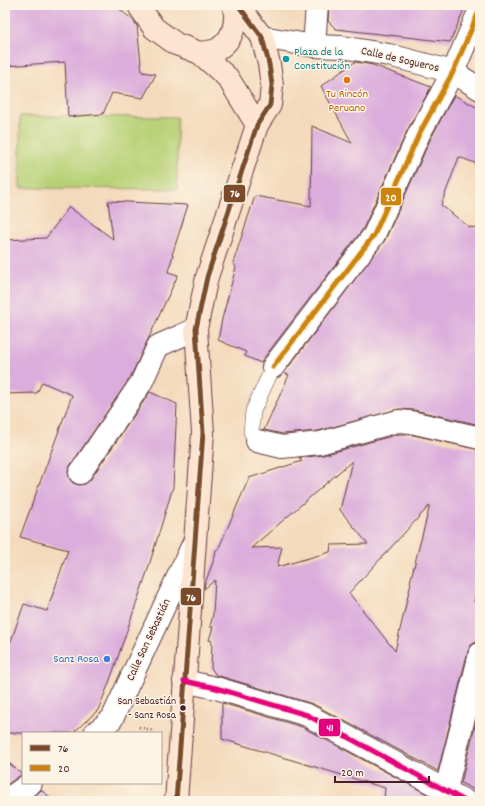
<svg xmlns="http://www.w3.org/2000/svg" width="485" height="806" viewBox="0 0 485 806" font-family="Dekko,sans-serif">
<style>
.green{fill:#b8d176;stroke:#817850}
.building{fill:#dbaddc;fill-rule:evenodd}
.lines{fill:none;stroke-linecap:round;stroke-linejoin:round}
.lane-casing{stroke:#643b41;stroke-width:16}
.street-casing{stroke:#643b41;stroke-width:24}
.secondary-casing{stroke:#643b41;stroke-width:24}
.path{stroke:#643b41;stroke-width:2.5;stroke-dasharray:1 3;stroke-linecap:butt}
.lane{stroke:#fff;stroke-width:15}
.street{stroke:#fff;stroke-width:22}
.secondary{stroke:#fde4d1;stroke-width:22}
.bus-1-casing{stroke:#fcf5e5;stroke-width:8}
.bus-2-casing{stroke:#fcf5e5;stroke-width:8}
.bus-3-casing{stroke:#fcf5e5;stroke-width:8}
.bus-1{stroke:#7a4b2a;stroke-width:5}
.bus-2{stroke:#cc840b;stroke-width:5}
.bus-3{stroke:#e5007d;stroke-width:5}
.culture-dot{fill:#0f9aa8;stroke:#fcf5e5;stroke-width:1.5}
.food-dot{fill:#e8710a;stroke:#fcf5e5;stroke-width:1.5}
.shop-dot{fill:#3f7fe0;stroke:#fcf5e5;stroke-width:1.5}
.bus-dot{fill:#4a1f2b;stroke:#fcf5e5;stroke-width:1.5}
.labels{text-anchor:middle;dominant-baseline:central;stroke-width:3;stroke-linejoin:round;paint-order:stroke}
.bus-label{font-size:11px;fill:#4a1f2b;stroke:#fcf5e5;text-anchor:end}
.culture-label{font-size:12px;fill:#0d838f;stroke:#fcf5e5;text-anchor:start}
.street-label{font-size:12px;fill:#4a1f2b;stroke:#fcf5e5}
.food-label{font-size:12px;fill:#c56008;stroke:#fcf5e5}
.shop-label{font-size:12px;fill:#366cbe;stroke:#fcf5e5;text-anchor:end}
.line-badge{stroke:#fcf5e5;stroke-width:1.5}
.badge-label{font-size:11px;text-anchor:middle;font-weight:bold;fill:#fff}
</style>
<rect width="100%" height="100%" fill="#fcf5e5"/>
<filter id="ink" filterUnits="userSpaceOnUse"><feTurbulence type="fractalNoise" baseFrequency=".025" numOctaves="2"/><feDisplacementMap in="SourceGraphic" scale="8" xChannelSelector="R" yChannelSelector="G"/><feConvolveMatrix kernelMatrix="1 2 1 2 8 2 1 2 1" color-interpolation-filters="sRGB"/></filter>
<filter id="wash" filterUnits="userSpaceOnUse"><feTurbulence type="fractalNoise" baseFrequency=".012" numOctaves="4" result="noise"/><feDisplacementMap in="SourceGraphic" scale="16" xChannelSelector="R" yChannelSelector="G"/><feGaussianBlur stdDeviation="0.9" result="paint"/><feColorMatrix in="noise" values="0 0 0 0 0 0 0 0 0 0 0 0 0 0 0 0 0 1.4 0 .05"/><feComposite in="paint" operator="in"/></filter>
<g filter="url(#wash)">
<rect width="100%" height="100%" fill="#f4dabc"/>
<polygon class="green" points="20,116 177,117 177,189 20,188"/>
<g id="blocks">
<g class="building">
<polygon points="5,5 114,5 133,20 137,26 142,72 156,74 143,98 112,93 103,114 68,117 65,62 5,66"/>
<polygon points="329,5 466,5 450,42 336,29 328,21"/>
<polygon points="355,62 373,65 431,87 408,129 363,229 263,359 261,363 245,356 246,352 218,340 222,319 236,267 233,263 255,196 311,206 312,126 352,143 321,86"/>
<polygon points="454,95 480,109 480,165 459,157 441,205 469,227 480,228 480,425 414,410 399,409 318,431 283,434 264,430 289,375 284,373 385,240 430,140"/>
<polygon points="108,201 188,205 172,255 173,255 168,272 178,275 130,378 70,466 68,472 69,478 73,483 79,485 85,484 90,480 150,392 177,404 173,487 147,572 109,683 98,710 73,733 5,733 5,658 24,604 47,611 68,550 20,537 72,395 42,382 37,393 5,394 5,240 46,238 69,207 113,239"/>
<path d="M399,434H409L480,450V573L474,602L480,603V642H476L471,645L468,651L438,771L313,704L216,675L211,668L212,641L209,640L213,627H210L213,614L215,580L204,589L205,583L215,557L216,550H218L249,478L302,461L298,458L323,455ZM352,461L340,510L368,544L331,545L330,552L277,567L282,547L251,548ZM430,505L410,582L411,583L395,651L349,593Z"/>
<polygon points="222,703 302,727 427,794 425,801 384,801 385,788 222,739"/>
<polygon points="480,705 480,793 461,783"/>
<polygon points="5,760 22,774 5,786"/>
<polygon points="41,790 55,801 27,801 38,793"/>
</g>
</g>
</g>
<g filter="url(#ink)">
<use href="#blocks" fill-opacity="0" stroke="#643b41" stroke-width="1"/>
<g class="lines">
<g class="lane-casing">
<polyline id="lane" points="257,441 251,432 253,411 273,367"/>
</g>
<g class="street-casing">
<g id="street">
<polyline points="262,37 314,46 342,47 389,55 453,72 480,89"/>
<polyline points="314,46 317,5"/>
<polyline points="273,367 374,235 419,134 453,72 480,9"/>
<polyline points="257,441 282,447 320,443 398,421 411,422 480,438"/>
<polyline points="80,473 141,383 158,346 196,329"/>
<polyline points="184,681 216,688 307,715 465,801"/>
<polyline points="95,733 112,719 194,542"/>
<polyline points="5,801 31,783"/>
<polyline points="443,801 480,654"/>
</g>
</g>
<g class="secondary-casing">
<g id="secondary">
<polyline points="139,5 140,8 154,28 176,44 200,53 228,78 257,125"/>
<path d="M200,53C205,52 213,52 218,49C234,39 237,22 234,5"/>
<polyline points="176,801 203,433 196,329 207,277 257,125 270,105 272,85 269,64 262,37 238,5"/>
</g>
</g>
<polyline class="path" points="139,727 154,731"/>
<use href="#lane" class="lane"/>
<use href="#street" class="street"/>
<use href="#secondary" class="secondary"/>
<g class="bus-1-casing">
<polyline id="bus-1" points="176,801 203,433 196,329 207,277 257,125 270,105 272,85 269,64 262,37 238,5"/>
</g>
<g class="bus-2-casing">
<polyline id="bus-2" points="273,367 374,235 419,134 453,72 480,9"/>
</g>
<g class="bus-3-casing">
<polyline id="bus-3" points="184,681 216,688 307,715 465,801"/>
</g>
<use href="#bus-1" class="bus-1"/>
<use href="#bus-2" class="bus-2"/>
<use href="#bus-3" class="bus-3"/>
</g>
</g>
<circle class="culture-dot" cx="286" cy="59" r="4"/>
<circle class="food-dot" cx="347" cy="80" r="4"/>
<circle class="shop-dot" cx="107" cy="659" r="4"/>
<circle class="bus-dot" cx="183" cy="708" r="3.5"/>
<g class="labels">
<g class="bus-label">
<text x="176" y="702">San Sebastián<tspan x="176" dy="14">- Sanz Rosa</tspan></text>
</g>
<g class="culture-label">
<text x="294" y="52">Plaza de la<tspan x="294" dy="14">Constitución</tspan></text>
</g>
<g class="street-label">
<text transform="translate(400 60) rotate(13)">Calle de Sogueros</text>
<text transform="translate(149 640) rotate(-65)">Calle San Sebastián</text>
</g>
<g class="food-label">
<text x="347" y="94">Tu Rincón<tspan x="347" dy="14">Peruano</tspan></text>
</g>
<g class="shop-label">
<text x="99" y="659">Sanz Rosa</text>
</g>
</g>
<g class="line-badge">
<rect x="223" y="184" width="23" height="19" rx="4" fill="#7a4b2a"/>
<rect x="380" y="187" width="22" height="19" rx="4" fill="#cc840b"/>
<rect x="180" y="587" width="22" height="19" rx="4" fill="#7a4b2a"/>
<rect x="318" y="718" width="23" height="19" rx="4" fill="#e5007d"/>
</g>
<g class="badge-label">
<text x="235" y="197">76</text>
<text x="391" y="201">20</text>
<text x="191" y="601">76</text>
<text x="330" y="731">41</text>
</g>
<rect width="485" height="806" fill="none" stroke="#fcf5e5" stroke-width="20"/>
<rect x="22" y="732" width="140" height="52" fill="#fcf5e5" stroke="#b59f9b"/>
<rect x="30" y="745" width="20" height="6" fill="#7a4b2a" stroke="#b59f9b"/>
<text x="58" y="752" font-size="12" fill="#4a1f2b">76</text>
<rect x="30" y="765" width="20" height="6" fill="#cc840b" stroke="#b59f9b"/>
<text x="58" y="772" font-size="12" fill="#4a1f2b">20</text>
<path d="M335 776v6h94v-6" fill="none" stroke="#4a1f2b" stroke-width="2"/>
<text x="341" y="776" font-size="12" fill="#4a1f2b" stroke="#fcf5e5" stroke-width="3" paint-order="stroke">20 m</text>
</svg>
